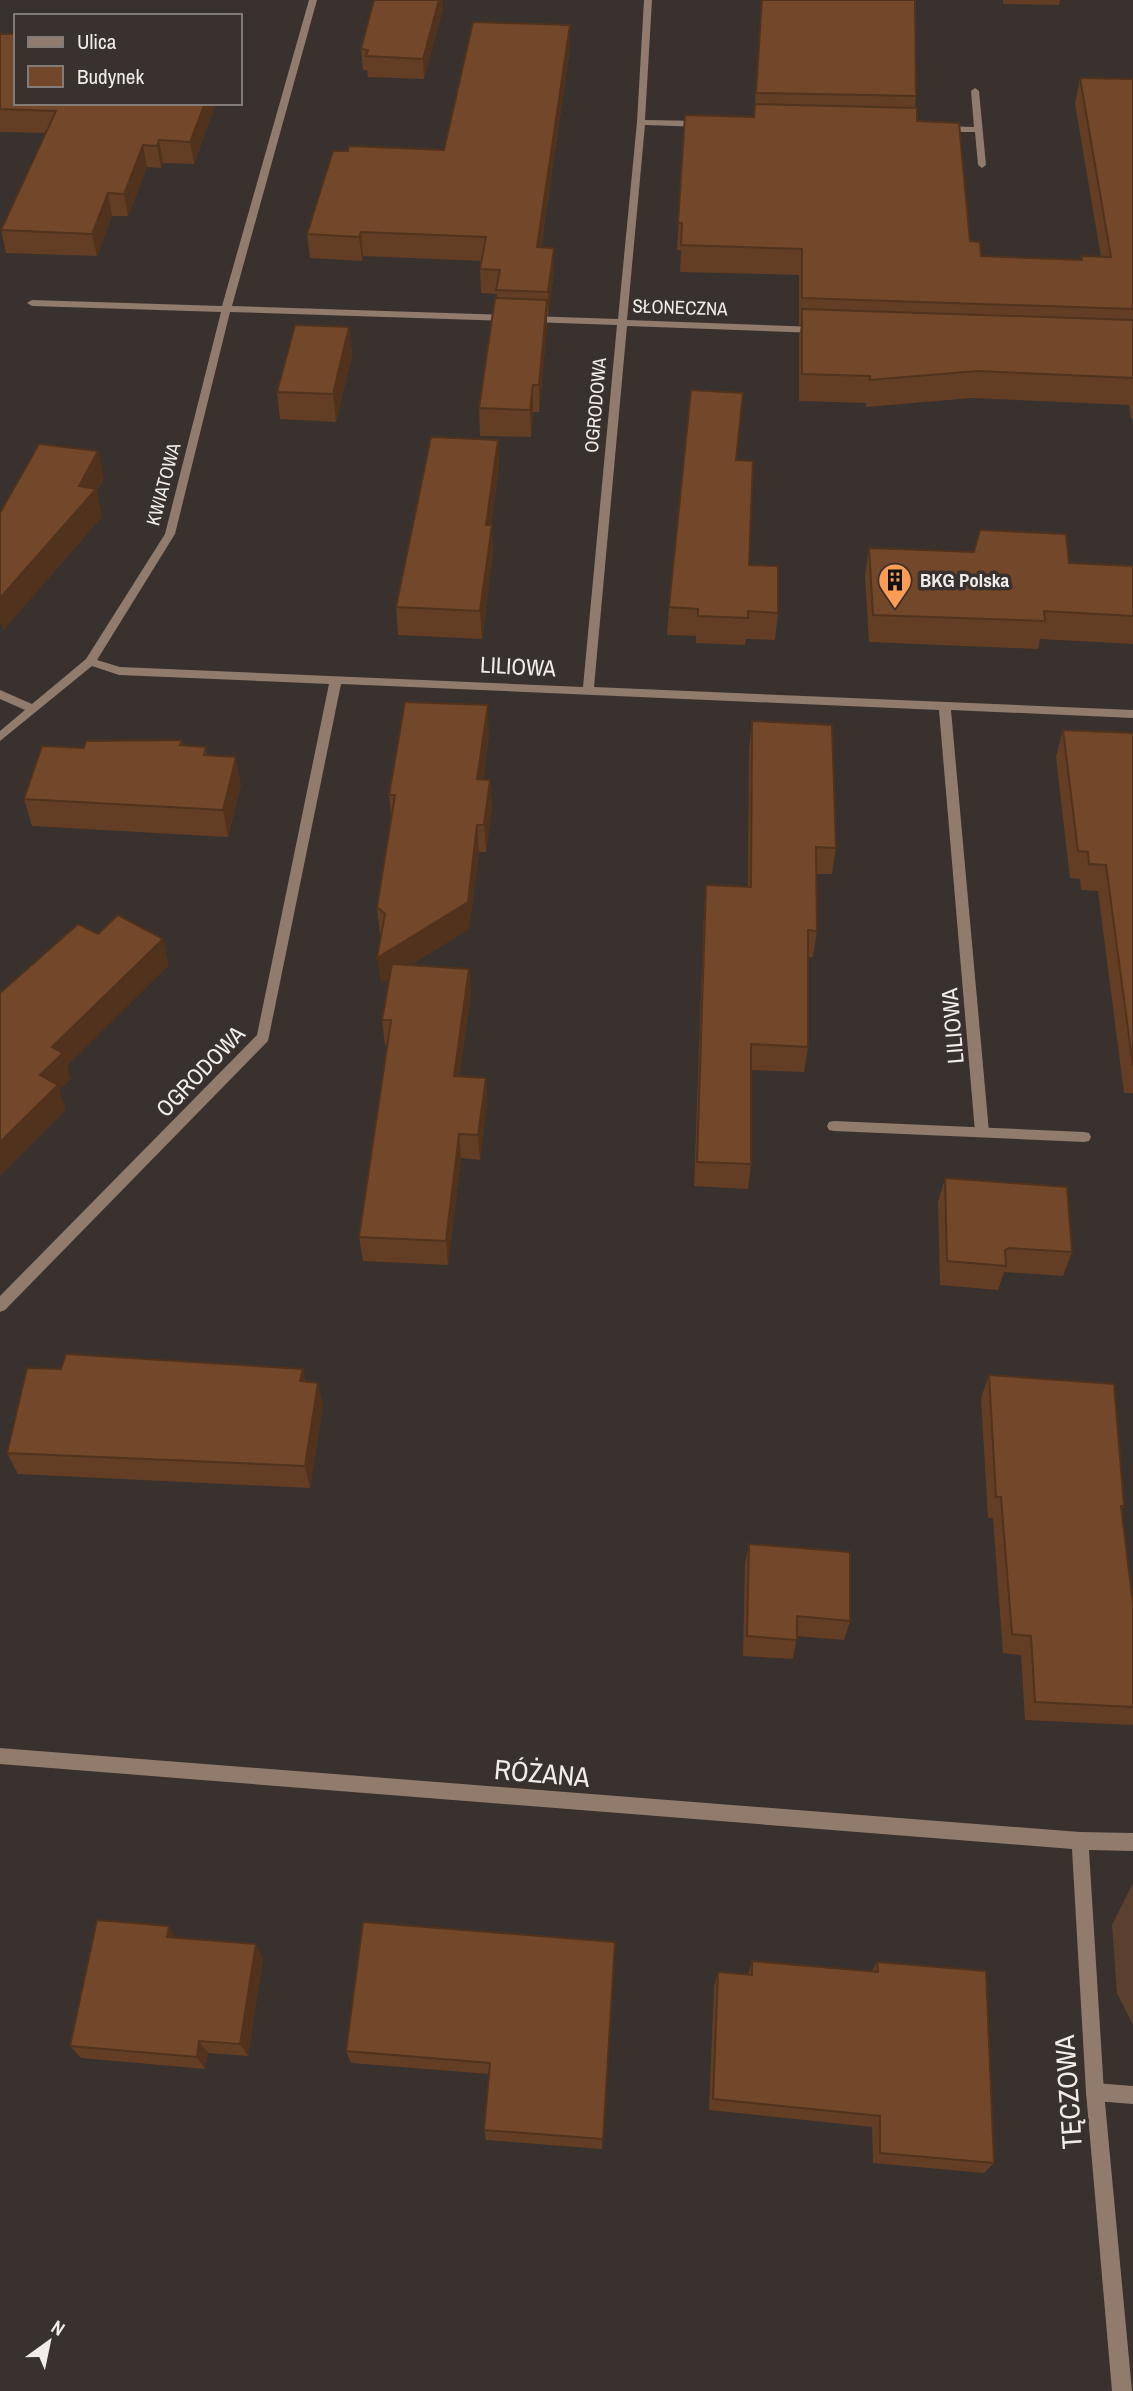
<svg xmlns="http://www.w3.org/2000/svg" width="1133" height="2391" viewBox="0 0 1133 2391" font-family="'Archivo Narrow',sans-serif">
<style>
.green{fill:#5b402d}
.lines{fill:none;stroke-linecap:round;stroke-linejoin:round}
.service{fill:#907b6d;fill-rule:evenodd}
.minor{fill:#907b6d;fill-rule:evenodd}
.wall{fill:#633e24}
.shaded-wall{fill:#50321d}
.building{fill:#73482a;stroke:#50321d;stroke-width:2}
.labels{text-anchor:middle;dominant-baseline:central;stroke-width:7;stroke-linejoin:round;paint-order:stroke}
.far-street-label{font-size:19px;fill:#f0ece9;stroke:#38312d}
.far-poi-label{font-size:19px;font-weight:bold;fill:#f0ece9;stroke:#38312d;text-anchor:start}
.street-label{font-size:23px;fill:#f0ece9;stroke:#38312d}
.near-street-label{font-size:28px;fill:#f0ece9;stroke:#38312d}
</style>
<rect width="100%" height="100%" fill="#38312d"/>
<polygon class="green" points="1133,1883 1133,2025 1117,1993 1112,1925"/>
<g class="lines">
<g class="service">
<polygon points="834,1121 1084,1132 1089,1133 1091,1137 1089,1141 1084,1142 834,1131 829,1130 827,1126 829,1122"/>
<polygon points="1095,2083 1133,2086 1133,2104 1095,2101 1088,2099 1086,2092 1088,2085"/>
</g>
<g class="minor">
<polygon points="309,0 317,0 232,306 509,315 514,318 509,321 230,312 175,534 97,660 120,667 583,687 617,325 529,322 524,319 529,316 618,319 637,122 644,0 652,0 645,120 702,121 706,124 702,127 645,125 627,320 817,327 822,330 817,333 627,326 594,687 1133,710 1133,718 951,710 989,1132 987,1136 977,1136 975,1132 939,710 341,684 268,1041 5,1310 0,1312 0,1296 257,1035 329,684 119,675 92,666 0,741 0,731 25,710 0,699 0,690 32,704 86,659 165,534 221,312 32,306 27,303 32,300 222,306"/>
<polygon points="975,88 979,91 986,165 982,168 978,165 975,132 943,132 939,129 943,126 974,127 971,91"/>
<polygon points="0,1748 1080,1832 1133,1833 1133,1851 1089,1850 1104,2092 1132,2391 1112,2391 1086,2092 1072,1849 0,1764"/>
</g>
</g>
<g class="wall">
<polygon points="374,0 443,0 443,8 424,79 368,77 367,70 363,70 361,49"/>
<polygon points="762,0 916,96 915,108 917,121 970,241 981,256 1081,260 1081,256 1101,257 1075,104 1080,78 1133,79 1133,419 1131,419 1129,405 972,398 866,407 866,403 799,401 799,336 801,325 799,325 799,275 680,272 681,250 677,250 685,115 754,117"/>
<polygon points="1003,0 1060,0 1059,5 1003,4"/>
<polygon points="0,34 216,103 194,164 163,163 161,168 147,167 128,216 112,216 97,256 6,253 1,230 46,133 0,132"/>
<polygon points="570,48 541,247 554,272 548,316 547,316 547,327 539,412 533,412 531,437 480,436 479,408 497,298 497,294 481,293 480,269 481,261 363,256 362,261 310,258 307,234 348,151 444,150"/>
<polygon points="349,327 352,355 336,422 280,419 277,392"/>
<polygon points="498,440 499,467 491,525 493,553 482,639 398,635 396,607"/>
<polygon points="737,460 749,565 778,613 775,640 746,639 745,645 696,643 696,636 667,635 669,607"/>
<polygon points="869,548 1069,563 1133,566 1133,644 1040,639 1038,649 869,642 865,576"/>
<polygon points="752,721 836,848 832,874 816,874 817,931 813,957 808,957 808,1047 804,1072 751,1070 751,1164 748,1189 694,1186 704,911 706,885 748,887 749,749"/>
<polygon points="1063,730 1133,733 1133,1093 1124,1093 1098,891 1081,890 1080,879 1070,878 1056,757"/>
<polygon points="489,733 483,780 490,780 492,807 486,852 479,852 469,929 410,965 469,969 471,995 459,1076 486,1078 487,1103 480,1160 461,1158 448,1265 363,1261 359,1237 388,1046 385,1045 382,1020 389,979 381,984 381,935 380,934 377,907 391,816 389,795"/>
<polygon points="182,740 183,746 206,747 207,755 241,784 228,837 32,826 24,799 84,748"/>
<polygon points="945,1178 1072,1252 1063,1276 1004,1272 998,1290 940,1285 938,1202"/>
<polygon points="989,1375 1124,1506 1121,1511 1133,1604 1133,1725 1025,1720 1021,1655 1003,1653 993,1518 988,1518 981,1398"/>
<polygon points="306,1382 323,1405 310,1488 18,1474 7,1453"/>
<polygon points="749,1544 850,1621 844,1640 797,1636 793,1659 743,1656 745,1564"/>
<polygon points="176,1937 263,1958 248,2056 208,2053 205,2069 81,2058 70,2046"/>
<polygon points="615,1942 602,2149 486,2140 484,2130 489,2074 351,2063 346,2051"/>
<polygon points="752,1961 872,1971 877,1962 994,2163 984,2173 873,2163 872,2127 709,2110 714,1986 718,1972 748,1975"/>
</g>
<g class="shaded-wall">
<polygon points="439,0 443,0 443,8 424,79 423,59"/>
<polygon points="570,25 570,48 537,271 537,247"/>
<polygon points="205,103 216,103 194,164 190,142"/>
<polygon points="159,140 163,163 161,168 157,146"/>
<polygon points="143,145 147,167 128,216 124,194"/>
<polygon points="108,193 112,216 97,256 92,234"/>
<polygon points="361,232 363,256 362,261 359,237"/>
<polygon points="554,248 554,272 548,316 548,292"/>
<polygon points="547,300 547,327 539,412 539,385"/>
<polygon points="349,327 352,355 336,422 333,394"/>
<polygon points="533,385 533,412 531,437 530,410"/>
<polygon points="498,440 499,467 487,553 486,525"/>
<polygon points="98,451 104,479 97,492 102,517 3,631 0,621 0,598 79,486"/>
<polygon points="492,525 493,553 482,639 480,611"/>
<polygon points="488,705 489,733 479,806 477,779"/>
<polygon points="236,757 241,784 228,837 223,810"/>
<polygon points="490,780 492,807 486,852 484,825"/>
<polygon points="477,825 479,852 469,929 381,984 377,958"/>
<polygon points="163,939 169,965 67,1066 71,1079 59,1090 66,1110 0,1176 0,1142 40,1075 52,1047"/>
<polygon points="469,969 471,995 456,1101 454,1076"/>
<polygon points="486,1078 487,1103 480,1160 478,1135"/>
<polygon points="459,1134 461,1158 448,1265 446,1241"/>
<polygon points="303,1369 308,1391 300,1381"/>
<polygon points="318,1383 323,1405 310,1488 305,1466"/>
<polygon points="169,1926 178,1941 167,1937"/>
<polygon points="256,1944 263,1958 248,2056 240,2044"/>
<polygon points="199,2041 208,2053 205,2069 197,2057"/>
</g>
<g class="building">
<polygon points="374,0 439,0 423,59 366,56 368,50 361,49"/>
<polygon points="762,0 915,0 916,96 756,93"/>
<polygon points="473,22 570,25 537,247 554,248 548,292 496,290 500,270 480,269 486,237 361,232 359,237 307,234 333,151 348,151 349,146 444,150"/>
<polygon points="0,34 16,34 16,103 205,103 190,142 159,140 157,146 143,145 124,194 108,193 92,234 1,230 56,111 0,109"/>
<polygon points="1080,78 1133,79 1133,309 802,298 802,249 681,245 682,223 678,223 685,115 754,117 755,104 917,108 917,121 959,123 970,241 980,242 981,256 1082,260 1081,256 1111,257"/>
<polygon points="495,298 547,300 539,385 533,385 530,410 479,408"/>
<polygon points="802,309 1133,320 1133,378 977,371 870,380 870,376 802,374"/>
<polygon points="295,325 349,327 333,394 277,392"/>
<polygon points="691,390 743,393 736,460 753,461 749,565 778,566 778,613 748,611 748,618 698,616 698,609 669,607"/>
<polygon points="431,437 498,440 486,525 492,525 480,611 396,607"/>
<polygon points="39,444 98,451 79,486 96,489 0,598 0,513"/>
<polygon points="980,530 1066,534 1069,563 1133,566 1133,616 1044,611 1045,621 873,615 869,548 974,552"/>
<polygon points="405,702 488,705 477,779 490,780 484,825 477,825 468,902 377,958 385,914 377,907 395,795 389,795"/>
<polygon points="752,721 832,725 836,848 816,847 817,931 808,930 808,1047 751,1044 751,1164 697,1162 706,885 751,887"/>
<polygon points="1063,730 1133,733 1133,1066 1106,865 1089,864 1088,852 1078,851"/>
<polygon points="182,740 180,745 206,747 204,755 236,757 223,810 24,799 42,746 84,748 86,741"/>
<polygon points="118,915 163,939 52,1047 63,1053 40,1075 58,1085 0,1142 0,993 78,924 98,934"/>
<polygon points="392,964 469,969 454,1076 486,1078 478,1135 459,1134 446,1241 359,1237 391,1020 382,1020"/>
<polygon points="945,1178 1067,1187 1072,1252 1009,1248 1005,1250 1006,1266 947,1261"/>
<polygon points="66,1354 303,1369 300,1381 318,1383 305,1466 7,1453 27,1368 61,1369"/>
<polygon points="989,1375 1114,1384 1124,1506 1121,1506 1133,1604 1133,1707 1035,1702 1031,1636 1012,1634 1001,1497 996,1497"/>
<polygon points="749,1544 850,1552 850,1621 797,1616 797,1640 747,1636"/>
<polygon points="97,1920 169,1926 167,1937 256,1944 240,2044 199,2041 197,2057 70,2046"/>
<polygon points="363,1922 615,1942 603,2139 484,2130 490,2063 346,2051"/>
<polygon points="752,1961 878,1972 877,1962 986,1971 994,2163 880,2153 880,2116 713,2099 718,1972 752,1975"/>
</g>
<defs>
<g id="building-pin" transform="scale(1.75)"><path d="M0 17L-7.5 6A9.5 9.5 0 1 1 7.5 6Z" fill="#fd9c55" stroke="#38312d"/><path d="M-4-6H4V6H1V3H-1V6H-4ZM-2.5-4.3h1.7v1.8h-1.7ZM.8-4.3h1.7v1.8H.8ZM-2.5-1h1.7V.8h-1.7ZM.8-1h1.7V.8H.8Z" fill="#111"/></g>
</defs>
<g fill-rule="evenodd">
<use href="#building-pin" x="895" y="580"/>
</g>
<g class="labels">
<g class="far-street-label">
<text transform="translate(680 307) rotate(2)">SŁONECZNA</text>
<text transform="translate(595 405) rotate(-85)">OGRODOWA</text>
<text transform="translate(163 484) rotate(-75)">KWIATOWA</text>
</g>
<g class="far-poi-label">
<text x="920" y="580">BKG Polska</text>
</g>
<g class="street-label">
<text transform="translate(518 666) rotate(3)">LILIOWA</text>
<text transform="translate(952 1026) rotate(-95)">LILIOWA</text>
<text transform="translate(200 1071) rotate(-46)">OGRODOWA</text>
</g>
<g class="near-street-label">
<text transform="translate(542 1773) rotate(5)">RÓŻANA</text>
<text transform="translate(1068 2092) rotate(-94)">TĘCZOWA</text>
</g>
</g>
<rect x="14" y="14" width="228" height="91" fill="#38312d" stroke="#827c78" stroke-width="2"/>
<rect x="28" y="37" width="35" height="10" fill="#907b6d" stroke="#827c78" stroke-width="2"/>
<text x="77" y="49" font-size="21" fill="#f0ece9">Ulica</text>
<rect x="28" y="66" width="35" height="21" fill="#73482a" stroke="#827c78" stroke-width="2"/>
<text x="77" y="84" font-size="21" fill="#f0ece9">Budynek</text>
<g transform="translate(49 2342) rotate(33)" stroke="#38312d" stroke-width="5" paint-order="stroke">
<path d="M0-5L12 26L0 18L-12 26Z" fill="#f0ece9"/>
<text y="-10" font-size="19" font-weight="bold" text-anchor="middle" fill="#f0ece9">N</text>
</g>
</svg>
